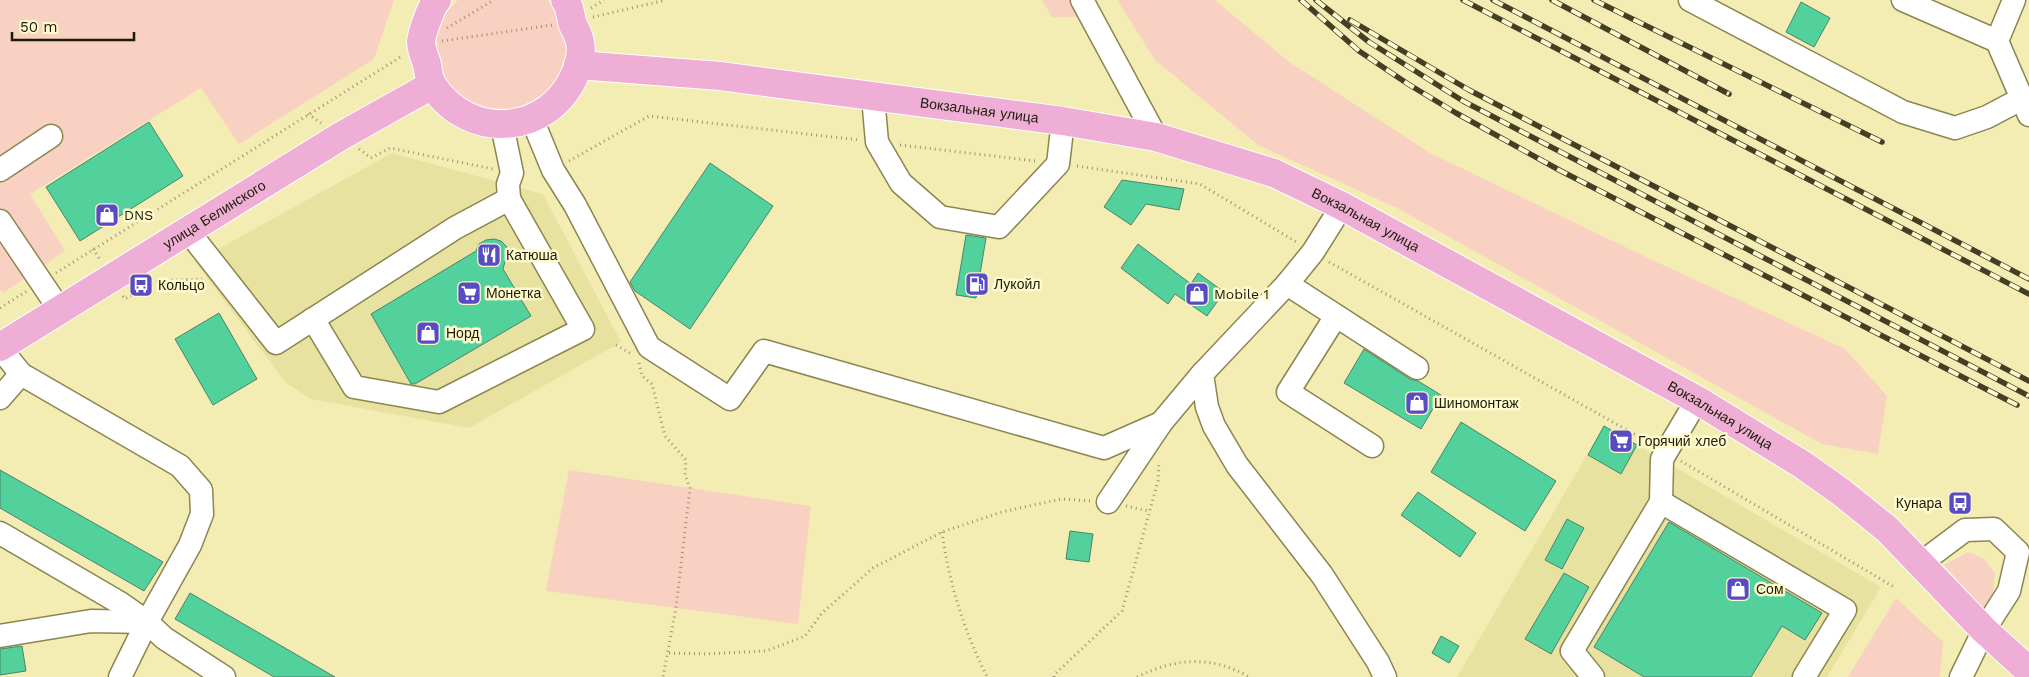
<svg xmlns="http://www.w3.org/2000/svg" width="2029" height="677" viewBox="0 0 2029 677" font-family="'Work Sans',sans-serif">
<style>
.built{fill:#e8e2a1}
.green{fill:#f8d1c2}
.building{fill:#53d19d;stroke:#4b8369}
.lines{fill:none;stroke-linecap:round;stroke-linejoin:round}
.minor-casing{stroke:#8b8550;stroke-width:25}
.major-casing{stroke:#fff;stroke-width:30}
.path{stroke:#9a956b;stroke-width:3;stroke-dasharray:1 4;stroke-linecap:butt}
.minor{stroke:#fff;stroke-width:22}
.major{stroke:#eeaed6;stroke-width:28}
.rail-casing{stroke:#433f24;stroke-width:5.5}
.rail{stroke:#fefacd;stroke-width:4;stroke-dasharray:11;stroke-linecap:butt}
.labels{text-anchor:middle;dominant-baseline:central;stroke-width:5;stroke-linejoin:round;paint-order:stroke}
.street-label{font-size:14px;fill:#1e1b06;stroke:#fefacd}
.poi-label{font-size:14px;fill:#1e1b06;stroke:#fefacd;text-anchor:start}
</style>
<rect width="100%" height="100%" fill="#f3edb4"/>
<g class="built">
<polygon points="392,153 543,194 621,342 469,428 311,399 285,382 195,262"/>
<polygon points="1604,426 1881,587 1827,677 1457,677"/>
</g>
<g class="green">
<polygon points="0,0 394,0 374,59 239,144 201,88 30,194 65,251 3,293 0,290"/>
<polygon points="458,0 547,0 560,14 568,40 566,64 549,93 524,108 508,112 488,111 466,101 447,83 438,62 437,38 444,15"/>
<polygon points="1042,0 1070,0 1081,17 1052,17"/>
<polygon points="1117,0 1215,0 1288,61 1430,153 1650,259 1845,349 1887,396 1878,454 1822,444 1397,208 1258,145 1155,60"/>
<polygon points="569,470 811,506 798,624 546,591"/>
<polygon points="1968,552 1983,558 1995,573 1993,593 1982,609 1944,565"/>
<polygon points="1896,598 1943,642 1940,677 1848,677"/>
</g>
<g class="building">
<polygon points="1801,2 1830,18 1814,47 1786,32"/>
<polygon points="149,122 183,176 80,241 46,187"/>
<polygon points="710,163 773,206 690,329 635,291 630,282"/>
<polygon points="1122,180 1184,189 1179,210 1146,204 1131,225 1104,207"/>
<polygon points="966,235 986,238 976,298 956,295"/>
<polygon points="494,239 501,241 507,247 507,254 503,269 531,316 415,384 411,384 371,314 476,251 479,244 486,240"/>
<polygon points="1138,244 1191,284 1198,273 1224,292 1207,316 1175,294 1168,304 1121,268"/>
<polygon points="219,313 257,379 213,405 175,339"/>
<polygon points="1364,349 1410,379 1418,381 1441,395 1421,429 1344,383"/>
<polygon points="1461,422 1556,481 1525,531 1431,472"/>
<polygon points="1604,426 1637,445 1621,474 1588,455"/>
<polygon points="0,470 163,562 144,591 0,508"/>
<polygon points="1418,492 1476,533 1460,557 1401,515"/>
<polygon points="1567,519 1584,528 1562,569 1545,560"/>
<polygon points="1669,522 1822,613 1805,640 1782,626 1751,677 1644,677 1594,647"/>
<polygon points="1070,531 1093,534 1089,562 1066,559"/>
<polygon points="1564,573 1589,587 1551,654 1525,639"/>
<polygon points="190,593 335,677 274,677 175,619"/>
<polygon points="1441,636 1459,646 1449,663 1432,653"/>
<polygon points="22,646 26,671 0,675 0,649"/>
</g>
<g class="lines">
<g class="minor-casing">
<g id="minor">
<polyline points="1082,0 1156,137"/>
<polyline points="1690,0 1903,112 1955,128 1987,117 2023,98"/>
<polyline points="1903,0 1997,41"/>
<polyline points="1997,41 2029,115"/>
<polyline points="1997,41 2014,0"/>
<polyline points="873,97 877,142 901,183 940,217 999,227 1058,164 1063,121"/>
<polyline points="532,119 553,170 575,205 649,347 730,399 764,351 1104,448 1161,423"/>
<polyline points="0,170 51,136"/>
<polyline points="1342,206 1313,252 1287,284 1202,374 1207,407 1214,426 1237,465 1322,575 1378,662 1385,677"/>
<polyline points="0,221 60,310"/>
<polyline points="188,231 276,343 455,228 509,199 508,184 512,173 502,125"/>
<polyline points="1287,284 1417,368"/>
<polyline points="1336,316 1288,392 1372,446"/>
<polyline points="313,319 354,387 439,402 583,329 509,199"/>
<polyline points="0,348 21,374 180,466 201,490 202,514 190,545 147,622 120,677"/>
<polyline points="0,398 21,374"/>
<polyline points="1108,502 1161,423 1202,374"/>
<polyline points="1661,502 1845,610 1804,677"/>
<polyline points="0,533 120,603 147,622 164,638 224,677"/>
<polyline points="1921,563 1965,530 1994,529 2018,552 2009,591 1984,630 1961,677"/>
<polyline points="0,636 91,621 147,622"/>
<polyline points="1593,677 1572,651 1661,502 1662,459 1697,400"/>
</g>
</g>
<g class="major-casing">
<g id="major">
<path d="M437,0C431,7 422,32 421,42C421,49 425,58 427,64C428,71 429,80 433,86C470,142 551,135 576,72C579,64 582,51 580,42C579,37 576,30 573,25C570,16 571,8 565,0"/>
<path id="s1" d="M578,65L720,76L1063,121L1156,137L1274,173L1342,206L1697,400L1803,465L1841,492L1887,529L1984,630L2029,671"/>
<path id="s2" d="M0,347L341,136L432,85"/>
</g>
</g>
<g class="path">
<polyline points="591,8 604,0"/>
<polyline points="593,17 666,0"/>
<polyline points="447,28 494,0"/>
<polyline points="442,41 552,25"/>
<polyline points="308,114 321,123"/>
<polyline points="900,145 1036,161"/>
<polyline points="359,149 371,158 390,148 493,169"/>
<polyline points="569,161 649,116 859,140"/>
<polyline points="1077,166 1200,184 1298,243"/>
<polyline points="93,249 101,261"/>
<polyline points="1329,262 1650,443"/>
<polyline points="56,273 402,56"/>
<polyline points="123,296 125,299 155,281 202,279"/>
<polyline points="0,308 27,291"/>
<polyline points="616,345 630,353"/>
<polyline points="639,363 642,376 652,384 665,436 686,460 685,475 690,488 676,608 663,677"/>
<polyline points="1681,461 1894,587"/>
<polyline points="1126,506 1149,511"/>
<path d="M942,532C949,584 964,630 987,677"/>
<polyline points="669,653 706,654 766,651 805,636 822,613 873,568 942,532 1002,512 1061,499 1091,501"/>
<polyline points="1054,677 1054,675 1122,611 1158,481 1159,462"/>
<path d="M1137,677C1175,658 1212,655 1249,677"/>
</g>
<use href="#minor" class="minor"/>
<use href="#major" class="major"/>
<g class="rail-casing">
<g id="rail">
<polyline points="1301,0 1359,51 1408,84 1456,113 1561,171 2017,405"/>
<polyline points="1316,0 1369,42 1463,101 2029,396"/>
<polyline points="1463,0 2029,294"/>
<polyline points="1493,0 2029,279"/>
<polyline points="1552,0 1729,94"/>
<polyline points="1594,0 1882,142"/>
<polyline points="1350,20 1469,90 2029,381"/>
</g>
</g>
<use href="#rail" class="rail"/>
</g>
<defs>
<g id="shop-square" transform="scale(1.25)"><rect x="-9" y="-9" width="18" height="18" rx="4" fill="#594bc3" stroke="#fefacd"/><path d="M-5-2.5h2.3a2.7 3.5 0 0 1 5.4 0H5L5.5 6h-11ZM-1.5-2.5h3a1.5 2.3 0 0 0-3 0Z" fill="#fff"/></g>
<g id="restaurant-square" transform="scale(1.25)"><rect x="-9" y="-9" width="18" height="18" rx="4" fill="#594bc3" stroke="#fefacd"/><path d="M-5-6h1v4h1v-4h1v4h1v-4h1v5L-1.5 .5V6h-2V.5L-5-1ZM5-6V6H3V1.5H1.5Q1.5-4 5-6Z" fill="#fff"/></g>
<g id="fuel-square" transform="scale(1.25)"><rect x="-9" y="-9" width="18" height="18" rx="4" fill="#594bc3" stroke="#fefacd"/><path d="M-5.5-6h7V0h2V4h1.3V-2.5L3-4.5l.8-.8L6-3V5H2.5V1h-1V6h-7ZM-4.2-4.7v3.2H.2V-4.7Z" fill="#fff"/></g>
<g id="bus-square" transform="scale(1.25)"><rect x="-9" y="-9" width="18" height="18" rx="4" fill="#594bc3" stroke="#fefacd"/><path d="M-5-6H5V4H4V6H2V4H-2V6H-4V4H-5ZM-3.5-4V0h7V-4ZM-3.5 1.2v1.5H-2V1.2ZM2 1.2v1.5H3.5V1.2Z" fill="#fff"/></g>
<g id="supermarket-square" transform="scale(1.25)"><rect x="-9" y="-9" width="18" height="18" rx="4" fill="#594bc3" stroke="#fefacd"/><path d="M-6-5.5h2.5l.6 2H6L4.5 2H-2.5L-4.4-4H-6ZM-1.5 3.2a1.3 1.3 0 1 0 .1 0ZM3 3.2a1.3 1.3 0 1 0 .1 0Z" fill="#fff"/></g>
</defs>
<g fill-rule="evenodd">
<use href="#shop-square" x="107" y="215"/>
<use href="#restaurant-square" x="489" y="255"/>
<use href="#fuel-square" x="977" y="284"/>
<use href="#bus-square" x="141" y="285"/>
<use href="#supermarket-square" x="469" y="293"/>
<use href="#shop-square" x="1197" y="294"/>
<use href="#shop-square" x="428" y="333"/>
<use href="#shop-square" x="1417" y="403"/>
<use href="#supermarket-square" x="1621" y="441"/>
<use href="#bus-square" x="1960" y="503"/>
<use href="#shop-square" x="1738" y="589"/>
</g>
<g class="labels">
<g class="street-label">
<text stroke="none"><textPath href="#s1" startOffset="404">Вокзальная улица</textPath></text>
<text stroke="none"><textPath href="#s2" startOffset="252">улица Белинского</textPath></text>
<text stroke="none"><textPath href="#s1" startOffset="809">Вокзальная улица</textPath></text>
<text stroke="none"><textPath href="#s1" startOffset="1214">Вокзальная улица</textPath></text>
</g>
<g class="poi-label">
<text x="124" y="215">DNS</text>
<text x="506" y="255">Катюша</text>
<text x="994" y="284">Лукойл</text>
<text x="158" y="285">Кольцо</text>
<text x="486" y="293">Монетка</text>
<text x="1214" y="294">Mobile 1</text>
<text x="446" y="333">Норд</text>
<text x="1434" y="403">Шиномонтаж</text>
<text x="1638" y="441">Горячий хлеб</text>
<text x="1942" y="503" text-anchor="end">Кунара</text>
<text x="1756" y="589">Сом</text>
</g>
</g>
<path d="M12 32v8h122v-8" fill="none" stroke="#1e1b06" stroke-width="2.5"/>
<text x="20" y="32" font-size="15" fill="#1e1b06" stroke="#fefacd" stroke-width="4" paint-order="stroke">50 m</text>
</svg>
